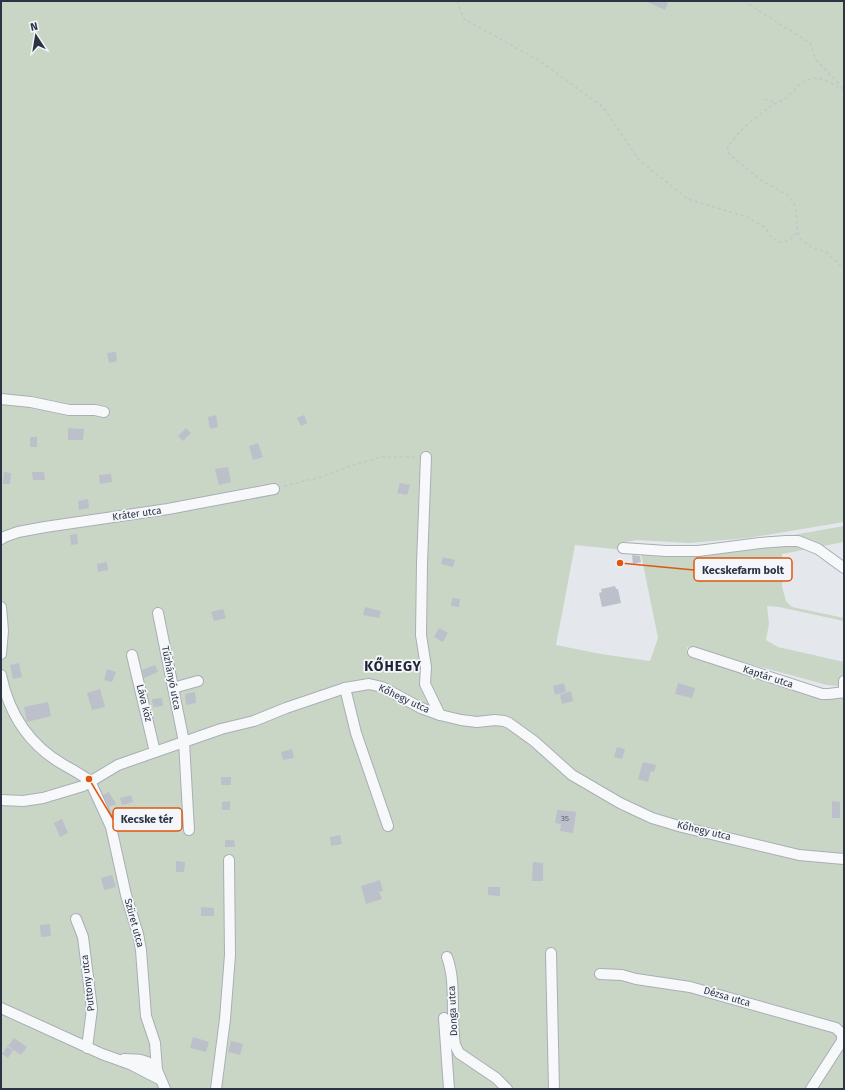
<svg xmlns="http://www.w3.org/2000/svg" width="845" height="1090" viewBox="0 0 845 1090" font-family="'Fira Sans',sans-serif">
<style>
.green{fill:#c9d6c5}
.building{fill:#bbc0ca}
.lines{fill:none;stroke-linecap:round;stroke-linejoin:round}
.minor-casing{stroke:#a9aeb7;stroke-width:12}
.path{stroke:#c2c5cb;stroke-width:1.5;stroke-dasharray:3 3;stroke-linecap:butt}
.minor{stroke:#f7f8fa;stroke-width:10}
.labels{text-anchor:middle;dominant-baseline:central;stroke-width:3.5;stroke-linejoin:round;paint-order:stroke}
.number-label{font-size:8px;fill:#4f5766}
.street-label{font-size:10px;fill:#2b3445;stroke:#f4f6f9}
.district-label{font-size:14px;font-weight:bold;letter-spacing:1px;fill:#1d2536;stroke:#f4f6f9}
.leader{fill:none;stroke:#df570f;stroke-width:1.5}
.callout-dot{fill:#df570f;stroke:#f4f6f9;stroke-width:1.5}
.callout{fill:#f4f6f9;stroke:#df570f;stroke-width:1.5}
.callout-label{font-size:11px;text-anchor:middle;font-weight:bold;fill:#2b3445}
</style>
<rect width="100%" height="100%" fill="#e4e7ec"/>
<polygon class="green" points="1,1 844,1 844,522 748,538 689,543 637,540 625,542 624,550 575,545 556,645 601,654 650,661 658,638 640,549 694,547 754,542 844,526 844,542 782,554 782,587 786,601 792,607 844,618 844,621 779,607 767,606 769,624 766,640 778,647 844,662 843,683 838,686 827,685 687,647 687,651 844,696 844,1089 1,1089"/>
<g class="building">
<polygon points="645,1 663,1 668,3 665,10"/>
<polygon points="116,352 117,361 109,363 107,353"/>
<polygon points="216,415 218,427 210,429 208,417"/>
<polygon points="304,415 307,423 301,426 297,418"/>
<polygon points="68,428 84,429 83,440 68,440"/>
<polygon points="186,428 191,433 183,441 178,436"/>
<rect x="30" y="437" width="7" height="10"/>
<polygon points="258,443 263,457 253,460 249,446"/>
<polygon points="228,467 231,482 219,485 215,469"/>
<polygon points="4,472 11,473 10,484 3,484"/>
<polygon points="32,472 44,472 45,480 33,480"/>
<polygon points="111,474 112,482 100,484 99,475"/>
<polygon points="400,483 410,485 407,495 397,493"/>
<polygon points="88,499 89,508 79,510 78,501"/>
<polygon points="77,534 78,544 71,545 70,535"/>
<polygon points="632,555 640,556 641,562 633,564"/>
<polygon points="443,557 455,560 453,567 441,564"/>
<polygon points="107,562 108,570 98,572 97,564"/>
<polygon points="615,586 616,589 618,589 621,603 602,607 599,593 602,592 601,589"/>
<polygon points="452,598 460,599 459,607 451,606"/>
<polygon points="365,607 381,611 379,618 363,615"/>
<polygon points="223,609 226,618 214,621 211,612"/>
<polygon points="439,628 448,633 443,642 434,637"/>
<polygon points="19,663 22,677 13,679 10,665"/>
<polygon points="155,665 158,672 144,678 142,670"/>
<polygon points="107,669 116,672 112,682 104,680"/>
<polygon points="564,683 566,692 555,695 553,686"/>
<polygon points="678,683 695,688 692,698 675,694"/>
<polygon points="100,689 105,707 92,710 87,693"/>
<polygon points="571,691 573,701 562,704 560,695"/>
<polygon points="195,692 196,703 186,705 185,694"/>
<polygon points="162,698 163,706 153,707 152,699"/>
<polygon points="48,702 51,716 27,722 24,707"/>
<polygon points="617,747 625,749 622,759 614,757"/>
<polygon points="292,749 294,758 283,760 281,752"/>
<polygon points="643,762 656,765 654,772 651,771 648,782 638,779"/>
<rect x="221" y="777" width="10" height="8"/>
<polygon points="109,792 116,804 109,807 103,795"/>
<polygon points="131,795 133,802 122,805 120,798"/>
<polygon points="230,801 230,810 222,810 222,802"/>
<polygon points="832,801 840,802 840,818 832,818"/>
<polygon points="557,810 576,812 573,833 560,831 561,824 555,823"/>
<polygon points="62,819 68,833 60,837 54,823"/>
<polygon points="340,835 342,844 331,846 330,837"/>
<polygon points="225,840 234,840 235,847 225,847"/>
<polygon points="176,861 185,862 184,872 176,872"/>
<polygon points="533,862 543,863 543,881 532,881"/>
<polygon points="112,875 116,887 104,890 101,878"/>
<polygon points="380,880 383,891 379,892 382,899 366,904 361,886"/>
<polygon points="488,887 500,887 500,896 488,895"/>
<polygon points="201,907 214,908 214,916 201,916"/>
<polygon points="50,924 51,936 41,937 40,925"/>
<polygon points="193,1037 209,1042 206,1052 190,1048"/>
<polygon points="14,1038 27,1047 21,1055 8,1046"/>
<polygon points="231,1041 243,1044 240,1055 228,1052"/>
<polygon points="7,1047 13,1050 8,1058 2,1054"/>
</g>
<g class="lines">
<g class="minor-casing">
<g id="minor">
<polyline points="1,399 31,402 69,410 95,410 104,412"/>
<polyline points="426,457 422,564 421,635 426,667 425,684 440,715"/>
<polyline points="1,539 4,537 18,532 45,527 168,509 274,489"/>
<polyline points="623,548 666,551 698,551 760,543 786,541 798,541 818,549 844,568"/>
<polyline points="1,607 3,631 1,654"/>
<polyline points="158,613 184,742 189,830"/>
<polyline points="693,652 822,694 829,694 844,692"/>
<polyline points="132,655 155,752"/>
<path d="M1,675C9,714 29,745 64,765C73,770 82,775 90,781"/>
<polyline points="844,681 844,693"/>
<polyline points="173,688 198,681"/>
<polyline points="345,688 356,733 388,826"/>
<polyline points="90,781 111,827 126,895 138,934 141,950 146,1016 155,1043 157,1070 165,1089"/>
<polyline points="1,800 23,801 43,798 83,786 118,765 155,752 221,729 254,721 286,708 345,688 369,684 382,687 421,708 440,715 461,720 477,722 495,720 504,721 509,723 534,741 572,775 620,803 652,818 682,827 799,855 844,859"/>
<polyline points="76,919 83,937 92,1009 87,1048"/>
<polyline points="551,953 554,1089"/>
<path d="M447,957C457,984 450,1016 455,1045L459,1053L496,1078L507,1089"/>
<polyline points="600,974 622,975 636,979 690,987 836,1028 842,1034 842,1041 811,1089"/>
<polyline points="1,1008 102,1054 130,1064 161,1080"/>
<polyline points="444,1018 449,1089"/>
<path d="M124,1059C136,1059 149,1059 157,1070"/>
<polyline points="216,1089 225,1019 230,955 229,860"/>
</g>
</g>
<g class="path">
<polyline points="457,1 464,19 540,61 603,107 639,160 688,199 747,217 766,228 770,236 779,242 788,241 798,232"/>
<polyline points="744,1 810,43 816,60 843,88"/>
<path d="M844,90C834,85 822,76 810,79C800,81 793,92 786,98C782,101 777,102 773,105C757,116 735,132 727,150L730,155L761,180L789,196L796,207L797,229L800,239L811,247L826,252L844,269"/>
<polyline points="765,99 775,103"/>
<polyline points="284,486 321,477 350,466 381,457 417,457"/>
</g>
<use href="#minor" class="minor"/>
</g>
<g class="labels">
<g class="number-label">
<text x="565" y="818">35</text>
</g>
<g class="street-label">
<text transform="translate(137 514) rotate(-8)">Kráter utca</text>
<text transform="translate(768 677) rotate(18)">Kaptár utca</text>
<text transform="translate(171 678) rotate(79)">Tűzhányó utca</text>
<text transform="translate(404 699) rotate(25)">Kőhegy utca</text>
<text transform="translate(144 703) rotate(76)">Láva köz</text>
<text transform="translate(704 831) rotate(13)">Kőhegy utca</text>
<text transform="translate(134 923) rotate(75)">Szüret utca</text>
<text transform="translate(88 983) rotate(-97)">Puttony utca</text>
<text transform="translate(727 997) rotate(16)">Dézsa utca</text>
<text transform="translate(453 1011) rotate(-93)">Donga utca</text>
</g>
<g class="district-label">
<text x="393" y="666">KŐHEGY</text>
</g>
</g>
<path class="leader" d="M620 563L694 570M89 779L113 819"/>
<g class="callout-dot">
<circle cx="620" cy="563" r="4"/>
<circle cx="89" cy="779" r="4"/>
</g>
<g class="callout">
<rect x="694" y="558" width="98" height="23" rx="4"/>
<rect x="113" y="808" width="69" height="23" rx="4"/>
</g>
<g class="callout-label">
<text x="743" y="574">Kecskefarm bolt</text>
<text x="147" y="823">Kecske tér</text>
</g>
<rect width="845" height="1090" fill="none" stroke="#2b3445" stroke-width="4"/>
<g transform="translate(36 36) rotate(348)" stroke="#f4f6f9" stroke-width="3" paint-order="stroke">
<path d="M0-3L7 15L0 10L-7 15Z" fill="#2b3445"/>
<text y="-6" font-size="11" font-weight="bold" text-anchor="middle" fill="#2b3445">N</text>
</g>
</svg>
